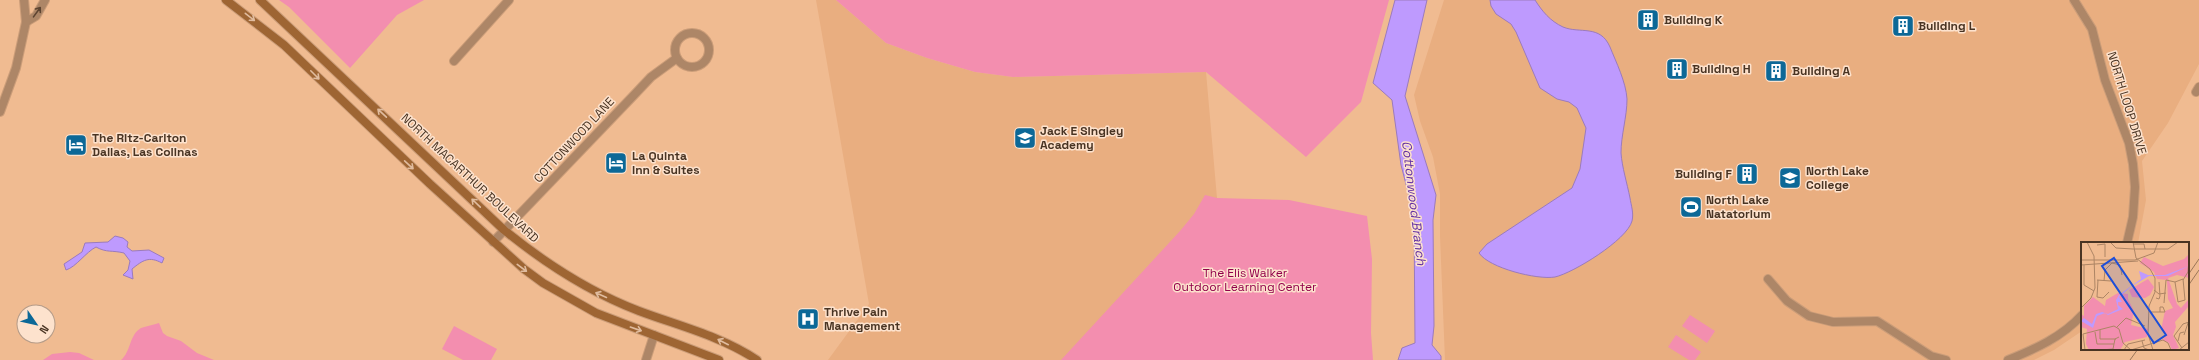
<svg xmlns="http://www.w3.org/2000/svg" width="2199" height="360" viewBox="0 0 2199 360" font-family="'Space Grotesk',sans-serif">
<style>
.built{fill:#e9ae80}
.green{fill:#f38eaf}
.water{fill:#be9afe;stroke:#9b7bbc}
.lines{fill:none;stroke-linecap:round;stroke-linejoin:round}
.minor-casing{stroke:#cb9d79;stroke-width:10}
.secondary-casing{stroke:#cb9d79;stroke-width:10}
.minor{stroke:#ad8667;stroke-width:8}
.secondary{stroke:#9e6533;stroke-width:8}
.tram{stroke:#9b7659;stroke-width:1}
.oneway{stroke:#5d4431}
.oneway2{stroke:#e0bc9f}
.labels{text-anchor:middle;dominant-baseline:central;stroke-width:3;stroke-linejoin:round;paint-order:stroke}
.poi-label{font-size:12px;font-weight:bold;fill:#493423;stroke:#fde2cd;text-anchor:start}
.street-label{font-size:12px;fill:#493423;stroke:#fde2cd}
.park-label{font-size:12px;fill:#91004b;stroke:#fde2cd}
.water-label{font-size:13px;font-style:italic;fill:#6330a2;stroke:#fde2cd}
.inset-road{fill:none;stroke:#ad8565;stroke-width:1}
.view{fill:#1d4ed8;fill-opacity:0.15;stroke:#1d4ed8;stroke-width:2}
.inset-edge{fill:none;stroke:#493423;stroke-width:2}
</style>
<rect width="100%" height="100%" fill="#f0bb91"/>
<g class="built">
<polygon points="816,0 836,0 886,43 927,58 975,72 1013,77 1206,72 1217,198 1074,360 828,360 869,304"/>
<polygon points="1444,0 2199,0 2199,64 2168,123 2142,161 2146,200 2138,243 2082,243 2082,331 2054,350 2034,360 1445,360 1440,236 1440,194 1433,157 1420,121 1414,95"/>
</g>
<g class="green">
<polygon points="279,0 424,0 397,15 350,68 289,7"/>
<polygon points="836,0 1389,0 1361,102 1306,157 1206,72 1013,77 975,72 927,58 886,43"/>
<polygon points="1205,195 1217,198 1289,200 1367,216 1372,259 1371,333 1373,360 1061,360 1180,231 1194,214"/>
<polygon points="1690,315 1715,331 1707,343 1682,326"/>
<path d="M159,323L163,333L167,336L181,341L197,353L214,360H121C131,352 129,335 141,328C146,326 154,325 159,323Z"/>
<polygon points="454,326 497,349 491,360 463,360 442,349"/>
<polygon points="1676,335 1701,352 1695,360 1689,360 1668,347"/>
<polygon points="70,352 79,353 94,360 43,360 52,354"/>
</g>
<g class="water">
<polygon points="1395,0 1427,0 1405,96 1436,195 1433,220 1434,326 1432,345 1441,356 1441,360 1398,360 1402,348 1415,343 1414,215 1401,165 1392,100 1373,83"/>
<path d="M1490,0H1535C1542,11 1550,21 1563,27C1580,34 1600,24 1610,47C1616,62 1626,82 1627,99C1627,117 1621,135 1621,153C1622,167 1627,183 1630,198C1631,205 1634,213 1632,221C1627,240 1573,273 1555,277C1537,280 1489,268 1479,253L1487,244L1572,188L1580,169L1586,128L1577,108L1569,102L1557,99L1540,88L1516,32L1511,24L1496,14L1491,6Z"/>
<path d="M115,236L123,238L128,242L127,247L132,251L149,250L164,258L162,263C149,256 143,260 132,269L133,279L123,275L128,270L130,261L124,253C112,250 107,253 96,247C86,252 76,267 66,270L64,264L82,252L85,243L108,242Z"/>
</g>
<g class="lines">
<g class="minor-casing">
<g id="minor">
<polyline points="2074,0 2092,29 2105,80 2129,143 2133,164 2135,187 2133,217 2127,243"/>
<polyline points="26,22 36,16 45,0"/>
<circle cx="692" cy="50" r="17"/>
<polyline points="454,61 509,0"/>
<polyline points="2196,92 2199,87"/>
<polyline points="0,112 16,68 26,22 24,0"/>
<polyline points="493,242 635,94 651,77 677,58"/>
<polyline points="1768,279 1787,301 1809,316 1833,322 1877,321 1931,356 1946,360"/>
<polyline points="646,360 654,335"/>
<path d="M2008,360C2035,349 2062,337 2082,315"/>
</g>
</g>
<g class="secondary-casing">
<g id="secondary">
<polyline points="226,0 284,45 430,184 524,269 543,283 596,313 719,360"/>
<path d="M260,0L504,230C546,264 589,292 639,311C679,326 721,336 757,360"/>
</g>
</g>
<use href="#minor" class="minor"/>
<use href="#secondary" class="secondary"/>
<g class="tram">
<polyline points="2188,275 2199,259"/>
<polyline points="2188,286 2199,270"/>
<polyline points="2130,360 2138,349"/>
</g>
</g>
<defs><path id="oneway-shaft" d="M-6 0H5M1.5-3L5.5 0L1.5 3" fill="none" stroke-width="1.6" stroke-linecap="round" stroke-linejoin="round"/></defs>
<use class="oneway" href="#oneway-shaft" transform="translate(37 12) rotate(-54)"/>
<g class="oneway2">
<use href="#oneway-shaft" transform="translate(250 17) rotate(38)"/>
<use href="#oneway-shaft" transform="translate(315 75) rotate(45)"/>
<use href="#oneway-shaft" transform="translate(382 113) rotate(-137)"/>
<use href="#oneway-shaft" transform="translate(409 165) rotate(43)"/>
<use href="#oneway-shaft" transform="translate(476 203) rotate(-136)"/>
<use href="#oneway-shaft" transform="translate(522 268) rotate(37)"/>
<use href="#oneway-shaft" transform="translate(601 295) rotate(-156)"/>
<use href="#oneway-shaft" transform="translate(636 329) rotate(19)"/>
<use href="#oneway-shaft" transform="translate(723 342) rotate(-153)"/>
</g>
<defs>
<g id="building-square" transform="scale(1.15)"><rect x="-9" y="-9" width="18" height="18" rx="4" fill="#0c6897" stroke="#fde2cd"/><path d="M-4-6H4V6H1V3H-1V6H-4ZM-2.5-4.3h1.7v1.8h-1.7ZM.8-4.3h1.7v1.8H.8ZM-2.5-1h1.7V.8h-1.7ZM.8-1h1.7V.8H.8Z" fill="#fff"/></g>
<g id="school-square" transform="scale(1.15)"><rect x="-9" y="-9" width="18" height="18" rx="4" fill="#0c6897" stroke="#fde2cd"/><path d="M0-5L7-2L0 1L-7-2ZM-4 1L0 2.5L4 1V4Q0 6-4 4Z" fill="#fff"/></g>
<g id="hotel-square" transform="scale(1.15)"><rect x="-9" y="-9" width="18" height="18" rx="4" fill="#0c6897" stroke="#fde2cd"/><path d="M-6-4.5h1.5V1H6V5H4.5V3h-9V5H-6ZM-4 0a1.8 1.8 0 1 1 3.6 0ZM.5 0V-2.5h3Q6-2.5 6 0Z" fill="#fff"/></g>
<g id="university-square" transform="scale(1.15)"><rect x="-9" y="-9" width="18" height="18" rx="4" fill="#0c6897" stroke="#fde2cd"/><path d="M0-5L7-2L0 1L-7-2ZM-4 1L0 2.5L4 1V4Q0 6-4 4Z" fill="#fff"/></g>
<g id="stadium-square" transform="scale(1.15)"><rect x="-9" y="-9" width="18" height="18" rx="4" fill="#0c6897" stroke="#fde2cd"/><path d="M0-5a6.5 5 0 1 0 0 10a6.5 5 0 1 0 0-10ZM-3.5-1.8h7v3.6h-7Z" fill="#fff"/></g>
<g id="hospital-square" transform="scale(1.15)"><rect x="-9" y="-9" width="18" height="18" rx="4" fill="#0c6897" stroke="#fde2cd"/><path d="M-5-5h3v3.5h4V-5h3V5h-3V1.5h-4V5h-3Z" fill="#fff"/></g>
</defs>
<g fill-rule="evenodd">
<use href="#building-square" x="1648" y="20"/>
<use href="#building-square" x="1903" y="26"/>
<use href="#building-square" x="1677" y="69"/>
<use href="#building-square" x="1776" y="71"/>
<use href="#school-square" x="1025" y="138"/>
<use href="#hotel-square" x="76" y="145"/>
<use href="#hotel-square" x="616" y="163"/>
<use href="#building-square" x="1747" y="174"/>
<use href="#university-square" x="1790" y="178"/>
<use href="#stadium-square" x="1691" y="207"/>
<use href="#hospital-square" x="808" y="319"/>
</g>
<g class="labels">
<g class="poi-label">
<text x="1664" y="20">Building K</text>
<text x="1918" y="26">Building L</text>
<text x="1692" y="69">Building H</text>
<text x="1792" y="71">Building A</text>
<text x="1040" y="131">Jack E Singley<tspan x="1040" dy="14">Academy</tspan></text>
<text x="92" y="138">The Ritz-Carlton<tspan x="92" dy="14">Dallas, Las Colinas</tspan></text>
<text x="632" y="156">La Quinta<tspan x="632" dy="14">Inn &amp; Suites</tspan></text>
<text x="1806" y="171">North Lake<tspan x="1806" dy="14">College</tspan></text>
<text x="1732" y="174" text-anchor="end">Building F</text>
<text x="1706" y="200">North Lake<tspan x="1706" dy="14">Natatorium</tspan></text>
<text x="824" y="312">Thrive Pain<tspan x="824" dy="14">Management</tspan></text>
</g>
<g class="street-label">
<text transform="translate(2127 103) rotate(73)">NORTH LOOP DRIVE</text>
<text transform="translate(574 140) rotate(-47)">COTTONWOOD LANE</text>
<text transform="translate(470 178) rotate(43)">NORTH MACARTHUR BOULEVARD</text>
</g>
<g class="park-label">
<text x="1245" y="273">The Elis Walker<tspan x="1245" dy="14">Outdoor Learning Center</tspan></text>
</g>
<g class="water-label">
<text transform="translate(1414 203) rotate(83)">Cottonwood Branch</text>
</g>
</g>
<g transform="translate(2081 242)">
<rect width="108" height="108" fill="#f0bb91"/>
<path d="M108,12V36L96,33L87,36L96,62L100,66L108,57L107,65L94,80L95,85L92,93L98,106L91,108L88,101L81,98L86,93L80,88L84,69L92,66L87,57L86,38L76,37L73,30L59,21L63,15L82,24L103,17ZM67,37L73,45L69,53L64,56L51,55L48,48ZM37,51L47,52V57L53,69L50,83L67,87L66,95L44,100L39,108H8L5,102L6,87L0,85V72L3,74V64L12,55L24,64L25,58Z" fill="#f38eaf"/>
<path d="M108,24L87,34H68L51,44L38,55L41,60H37V63L42,67L27,73L24,71L16,74L12,86L0,79L3,76L11,82L15,72L21,70L27,72L37,67L35,58L38,53L60,37L58,29L67,33H84Z" fill="#be9afe"/>
<path class="inset-road" d="M29,0L35,6L52,7M52,0L55,16L69,27L74,36V50L68,64L67,92L72,108M52,2H63L64,7M16,3L24,2V15M52,7H87L97,0M0,18H54L73,11L77,0M0,23L57,19M3,23V43L13,49M16,38L30,39M17,38L16,55L22,56L28,50M102,38L107,30L108,17M23,39L24,28L31,21L39,23L41,33M94,40L97,60L104,58M73,48L78,52L85,51M75,56L78,57L79,54L78,40M83,61L85,38L94,40L102,37L104,58M0,66L10,56L14,46L13,14L6,0M69,70H84L82,65H79V70M36,85L45,76L64,84M19,88V97H35M14,90L16,102H33M2,92L33,84L38,87L42,101L50,108M2,92L4,108M103,93L107,81M61,99L63,106L68,108M97,99L99,91L103,90M63,104L82,98L87,101L90,108M101,106L93,94L102,82L108,80M20,108L32,107L34,97L38,95M43,108L47,102L64,98M50,108L63,104M98,108L108,100"/>
<path class="view" d="M33,16L85,93L73,101L21,24Z"/>
<rect width="108" height="108" class="inset-edge"/>
</g>
<g transform="translate(36 324) rotate(124)"><circle r="19" fill="#fde2cd" stroke="#b59c89"/>
<path d="M0-3L7 15L0 10L-7 15Z" fill="#0c6897"/>
<text y="-6" font-size="11" font-weight="bold" text-anchor="middle" fill="#493423">N</text>
</g>
</svg>
